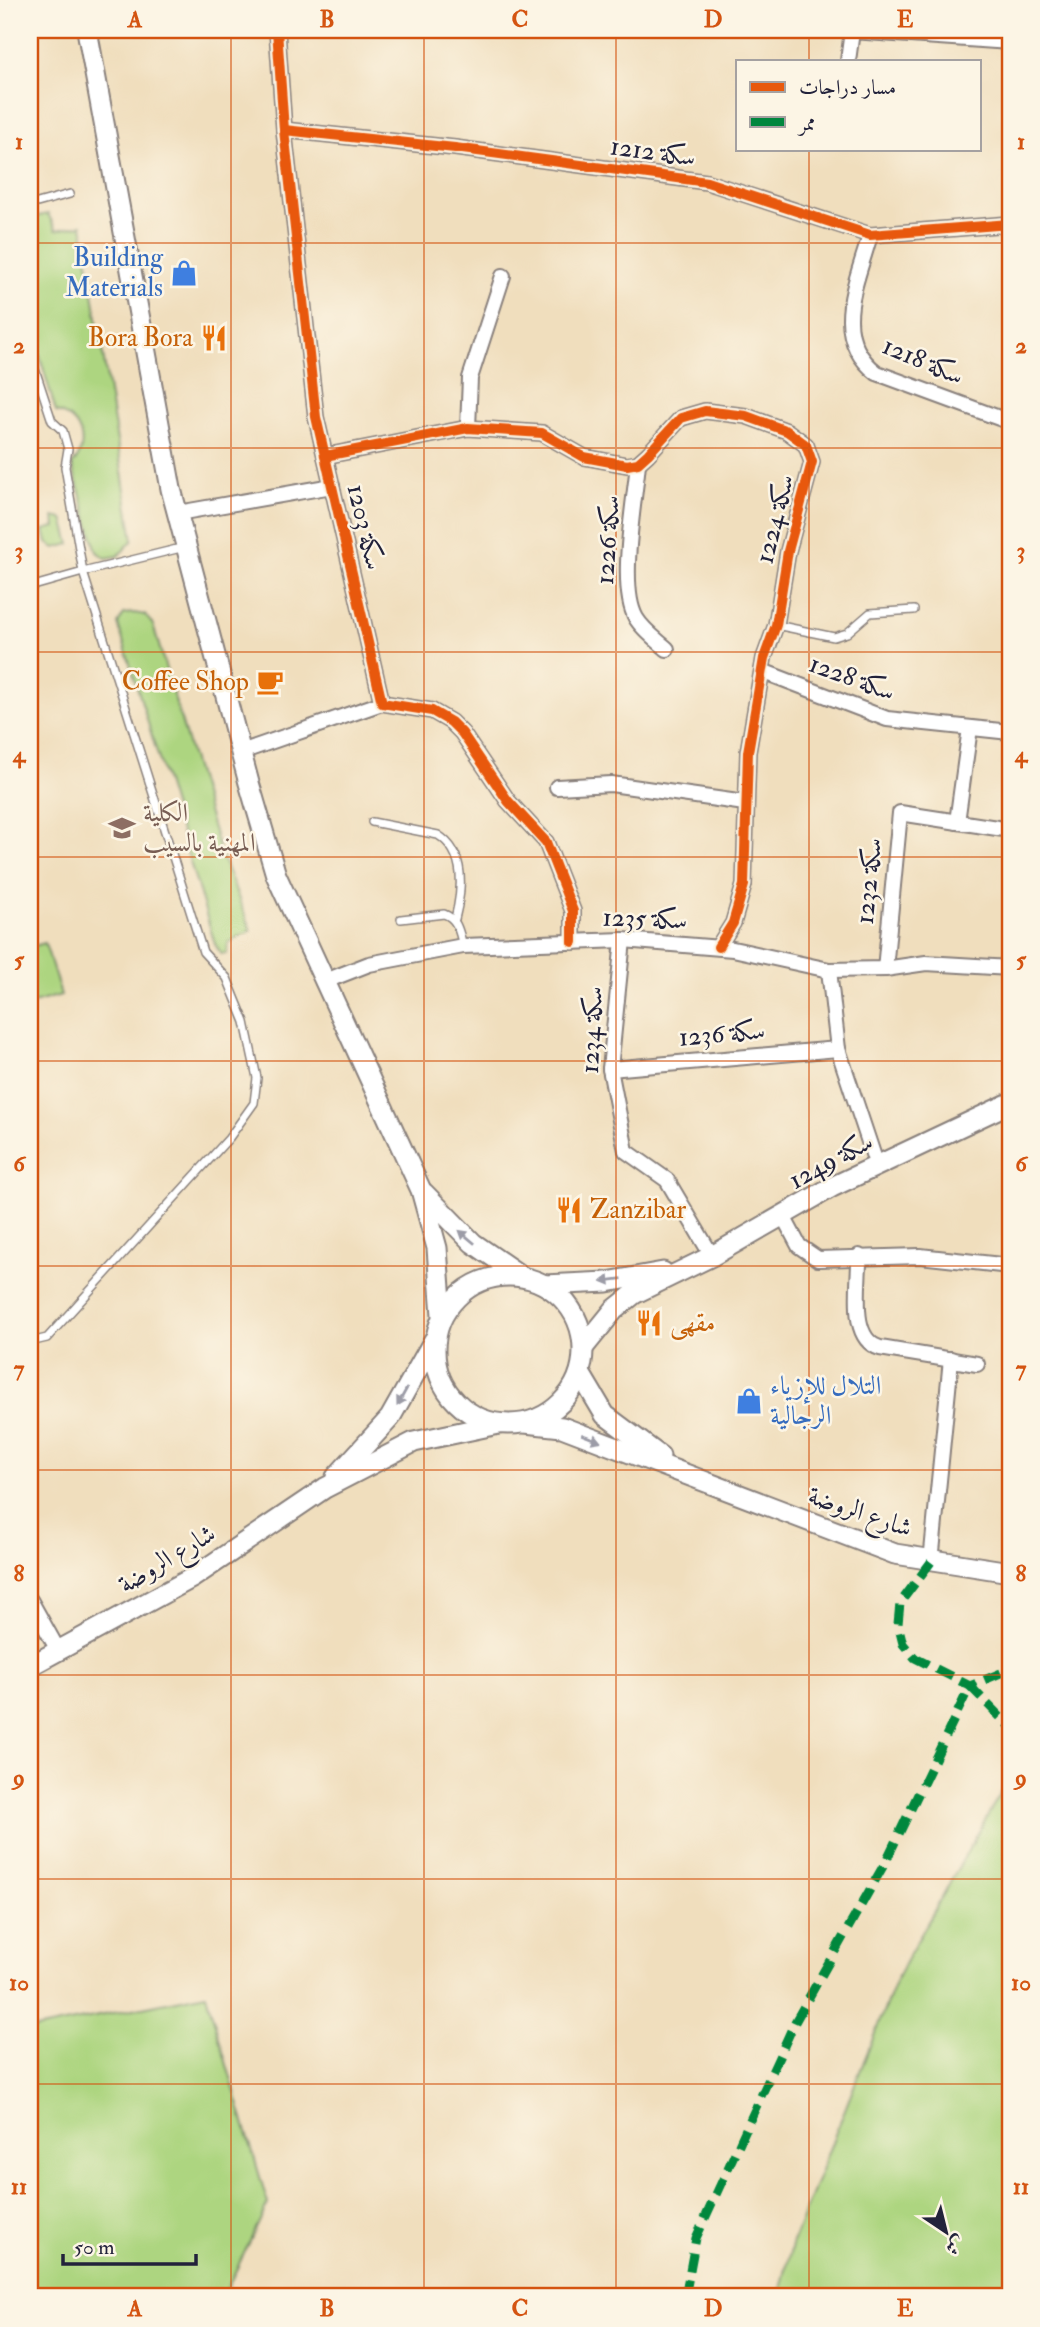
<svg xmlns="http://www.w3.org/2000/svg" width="1040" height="2327" viewBox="0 0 1040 2327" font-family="'IM FELL Double Pica',Amiri,serif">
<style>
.green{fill:#add580;stroke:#687c5e;stroke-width:2}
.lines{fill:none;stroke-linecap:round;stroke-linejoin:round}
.lane-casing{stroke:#89807c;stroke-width:10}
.street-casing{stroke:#89807c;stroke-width:18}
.secondary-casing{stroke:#89807c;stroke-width:23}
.lane{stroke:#fff;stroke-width:7}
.street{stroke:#fff;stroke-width:14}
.secondary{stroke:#fff;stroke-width:19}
.quiet{stroke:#00873e;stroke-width:9;stroke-dasharray:18 9;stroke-linecap:butt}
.cycleway-casing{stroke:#fcf5e5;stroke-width:15}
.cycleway{stroke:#e8590c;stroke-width:10}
.oneway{fill:#9c9ca7}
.grid{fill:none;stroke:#d45411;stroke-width:2;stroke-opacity:0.55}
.labels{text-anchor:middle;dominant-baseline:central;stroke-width:5;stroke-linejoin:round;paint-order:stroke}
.street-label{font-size:26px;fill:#22223b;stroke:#fcf5e5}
.shop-label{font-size:26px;fill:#366cbe;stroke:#fcf5e5;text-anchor:end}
.food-label{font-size:26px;fill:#c56008;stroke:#fcf5e5;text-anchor:end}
.education-label{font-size:26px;fill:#785e54;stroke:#fcf5e5;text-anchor:start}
.neatline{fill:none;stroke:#d45411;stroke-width:2.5}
.grid-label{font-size:23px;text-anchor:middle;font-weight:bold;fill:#d45411}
</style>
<rect width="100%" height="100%" fill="#fcf5e5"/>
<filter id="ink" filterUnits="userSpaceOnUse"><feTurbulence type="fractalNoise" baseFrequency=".0143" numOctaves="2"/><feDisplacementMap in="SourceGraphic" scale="14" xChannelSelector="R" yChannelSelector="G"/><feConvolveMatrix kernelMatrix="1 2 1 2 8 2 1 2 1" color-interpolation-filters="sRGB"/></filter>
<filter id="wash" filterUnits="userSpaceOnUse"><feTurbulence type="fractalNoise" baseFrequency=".00686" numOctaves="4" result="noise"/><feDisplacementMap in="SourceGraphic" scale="28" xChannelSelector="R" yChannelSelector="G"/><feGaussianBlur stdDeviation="1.57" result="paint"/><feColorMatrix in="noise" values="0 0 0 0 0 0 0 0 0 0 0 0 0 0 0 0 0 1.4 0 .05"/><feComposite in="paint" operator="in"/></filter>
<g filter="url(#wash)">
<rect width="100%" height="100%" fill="#f0debd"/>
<g class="green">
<path d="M48,214L56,230L82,225L133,540L118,556L106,558L97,552L72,465C90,446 82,418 56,412L30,322V218Z"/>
<polygon points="54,517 63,519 70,544 55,548 47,543 44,530 55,527"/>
<polygon points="134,613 145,615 153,625 219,849 251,930 228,943 227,953 221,954 215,944 118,624 124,614"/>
<polygon points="45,943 61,995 30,1004 30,947"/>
<polygon points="1010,1776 1010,2297 779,2297 793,2241 898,1975"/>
<polygon points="206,1994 268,2204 223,2297 30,2297 30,2030"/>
</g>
</g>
<g filter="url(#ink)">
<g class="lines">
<g class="lane-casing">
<g id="lane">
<polyline points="30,205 70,194"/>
<polyline points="30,354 52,421 63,431 68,449 65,467 83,572 30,587"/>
<polyline points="776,625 834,637 847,633 870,613 914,610"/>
<path d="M372,822L438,835C467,853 462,891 455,919"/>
<path d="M401,919L444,914C458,919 459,932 463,946"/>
<polyline points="30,1342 47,1338 229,1138 254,1103 257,1078 245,1022 227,978 203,952 83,572 185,547"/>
</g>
</g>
<g class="street-casing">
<g id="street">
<polyline points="277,30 284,130 316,417 382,703 432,711 451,722 462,733 508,801 546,842 573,911 573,942"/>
<polyline points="848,61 852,31 1010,42"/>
<polyline points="284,130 455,148 707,182 870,235 1010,224"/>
<path d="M870,235C857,283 829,336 877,373L1010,422"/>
<polyline points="468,428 470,378 503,276"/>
<polyline points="325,456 468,428 542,433 584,457 627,465 638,463 648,454 681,418 705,411 746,416 787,431 806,445 812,462 788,551 776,625 764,658 748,752 744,885 733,923 718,947"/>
<path d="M638,463C635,500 618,587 636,618C643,630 657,640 667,649"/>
<polyline points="178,513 332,486"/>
<polyline points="762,671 887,719 1010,732"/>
<polyline points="241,752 382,703"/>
<polyline points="557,787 611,784 745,803"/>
<polyline points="957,822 970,728"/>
<polyline points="623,940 610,1069 626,1151 667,1180 712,1256"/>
<polyline points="885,969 900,813 1010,830"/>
<polyline points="829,970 838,1049 877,1166"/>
<polyline points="323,982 369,964 463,946 623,940 733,949 829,970 885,969 926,963 1010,968"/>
<polyline points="610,1069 838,1049"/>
<polyline points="783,1216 799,1246 818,1259 920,1256 1010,1266"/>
<path d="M859,1256C860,1283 848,1339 880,1348L977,1364"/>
<polyline points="931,1562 951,1359"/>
<polyline points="30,1600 59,1652"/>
</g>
</g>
<g class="secondary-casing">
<g id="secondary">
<polyline points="87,30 171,489 249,783 276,875 421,1190 437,1248 442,1315"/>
<polyline points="424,1193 473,1243 521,1276"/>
<circle cx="509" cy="1350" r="74"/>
<polyline points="545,1285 607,1282 663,1272"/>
<polyline points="584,1347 614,1310 634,1294 712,1256 832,1187 1010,1103"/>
<polyline points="580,1373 605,1415 660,1456"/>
<polyline points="525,1423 562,1427 895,1554 1010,1572"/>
<polyline points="336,1477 390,1418 434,1340"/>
<polyline points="30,1666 192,1578 325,1488 414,1442 499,1424"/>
</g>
</g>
<use href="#lane" class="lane"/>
<use href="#street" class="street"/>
<use href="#secondary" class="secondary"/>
<g class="quiet">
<polyline points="931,1562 900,1603 898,1624 903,1644 915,1658 970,1686 1010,1669"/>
<polyline points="685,2297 696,2238 795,2022 885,1863 970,1686 1010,1727"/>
</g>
<g class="cycleway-casing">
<g id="cycleway">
<polyline points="277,30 284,130 316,417 382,703 432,711 451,722 462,733 508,801 546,842 573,911 573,942"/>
<polyline points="284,130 455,148 707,182 870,235 1010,224"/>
<polyline points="325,456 468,428 542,433 584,457 627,465 638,463 648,454 681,418 705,411 746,416 787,431 806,445 812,462 788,551 776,625 764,658 748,752 744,885 733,923 718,947"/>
</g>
</g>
<use href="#cycleway" class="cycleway"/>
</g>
<defs><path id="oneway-solid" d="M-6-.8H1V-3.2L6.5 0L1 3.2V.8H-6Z" transform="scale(1.75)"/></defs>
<g class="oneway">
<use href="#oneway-solid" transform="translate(467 1237) rotate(-140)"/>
<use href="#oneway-solid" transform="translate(612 1280) rotate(173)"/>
<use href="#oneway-solid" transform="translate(402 1397) rotate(119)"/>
<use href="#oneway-solid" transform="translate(591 1438) rotate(21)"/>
</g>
</g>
<path class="grid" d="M231,30V2297M424,30V2297M616,30V2297M809,30V61M809,149V2297M30,243H1010M30,448H1010M30,652H1010M30,857H1010M30,1061H1010M30,1266H1010M30,1470H1010M30,1675H1010M30,1879H1010M30,2084H1010"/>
<defs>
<g id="shop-bare" transform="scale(2.1)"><path d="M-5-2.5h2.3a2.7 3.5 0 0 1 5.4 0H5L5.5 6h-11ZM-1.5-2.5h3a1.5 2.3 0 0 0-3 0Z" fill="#3f7fe0" stroke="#fcf5e5" stroke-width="2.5" paint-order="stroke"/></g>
<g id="restaurant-bare" transform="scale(2.1)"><path d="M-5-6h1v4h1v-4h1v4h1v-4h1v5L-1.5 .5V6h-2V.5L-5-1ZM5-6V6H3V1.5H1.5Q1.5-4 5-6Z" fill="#e8710a" stroke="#fcf5e5" stroke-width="2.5" paint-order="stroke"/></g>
<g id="cafe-bare" transform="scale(2.1)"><path d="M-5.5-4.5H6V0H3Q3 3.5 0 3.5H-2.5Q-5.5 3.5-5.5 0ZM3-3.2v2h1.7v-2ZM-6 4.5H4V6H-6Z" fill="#e8710a" stroke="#fcf5e5" stroke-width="2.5" paint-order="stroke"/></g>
<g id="university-bare" transform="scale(2.1)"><path d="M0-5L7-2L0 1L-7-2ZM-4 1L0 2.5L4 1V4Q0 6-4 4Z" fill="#8d6e63" stroke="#fcf5e5" stroke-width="2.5" paint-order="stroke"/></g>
</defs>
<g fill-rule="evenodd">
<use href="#shop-bare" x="184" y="273"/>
<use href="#restaurant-bare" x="214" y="338"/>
<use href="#cafe-bare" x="270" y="682"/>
<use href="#university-bare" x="122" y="828"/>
<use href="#restaurant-bare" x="569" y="1210"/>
<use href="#restaurant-bare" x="649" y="1323"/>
<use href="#shop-bare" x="749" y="1401"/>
</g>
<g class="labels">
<g class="street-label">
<text transform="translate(653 152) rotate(8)">سكة 1212</text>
<text transform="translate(923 361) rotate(23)">سكة 1218</text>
<text transform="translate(775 519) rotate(-76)">سكة 1224</text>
<text transform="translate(365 527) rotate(77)">سكة 1203</text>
<text transform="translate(608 540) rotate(-86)">سكة 1226</text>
<text transform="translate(852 678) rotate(20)">سكة 1228</text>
<text transform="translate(869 881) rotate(-84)">سكة 1232</text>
<text transform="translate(645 919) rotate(2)">سكة 1235</text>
<text transform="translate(592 1030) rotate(-87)">سكة 1234</text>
<text transform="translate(722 1034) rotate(-5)">سكة 1236</text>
<text transform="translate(831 1161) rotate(-28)">سكة 1249</text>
<text transform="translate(860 1512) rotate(19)">شارع الروضة</text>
<text transform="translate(167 1559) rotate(-31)">شارع الروضة</text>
</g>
<g class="shop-label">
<text x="163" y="258">Building<tspan x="163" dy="30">Materials</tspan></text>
<text x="770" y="1386" text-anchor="start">التلال للإزياء<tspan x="770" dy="30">الرجالية</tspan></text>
</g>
<g class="food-label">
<text x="193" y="338">Bora Bora</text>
<text x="249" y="682">Coffee Shop</text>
<text x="590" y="1210" text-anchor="start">Zanzibar</text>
<text x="670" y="1323" text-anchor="start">مقهى</text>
</g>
<g class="education-label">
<text x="143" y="813">الكلية<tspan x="143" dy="30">المهنية بالسيب</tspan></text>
</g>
</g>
<rect width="1040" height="2327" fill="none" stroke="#fcf5e5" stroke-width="77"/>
<rect x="736" y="60" width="245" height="91" fill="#fcf5e5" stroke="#a5a1a1" stroke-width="2"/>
<rect x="750" y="82" width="35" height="10" fill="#e8590c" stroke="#a5a1a1" stroke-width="2"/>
<text x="799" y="94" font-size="21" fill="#22223b">مسار دراجات</text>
<rect x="750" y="117" width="35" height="10" fill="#00873e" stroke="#a5a1a1" stroke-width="2"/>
<text x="799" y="130" font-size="21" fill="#22223b">ممر</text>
<g transform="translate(946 2232) rotate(145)" stroke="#fcf5e5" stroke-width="5" paint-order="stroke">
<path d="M0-5L12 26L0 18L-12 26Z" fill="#22223b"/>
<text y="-10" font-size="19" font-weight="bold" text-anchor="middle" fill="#22223b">ش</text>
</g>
<path d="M63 2254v10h133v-10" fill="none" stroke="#22223b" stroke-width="3.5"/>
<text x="74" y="2254" font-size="21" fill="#22223b" stroke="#fcf5e5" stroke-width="5" paint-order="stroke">50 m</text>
<rect x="38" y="38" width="964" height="2250" class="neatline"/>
<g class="grid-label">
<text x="135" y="27">A</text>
<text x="327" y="27">B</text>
<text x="520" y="27">C</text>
<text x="713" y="27">D</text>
<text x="905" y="27">E</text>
<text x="19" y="149">1</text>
<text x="1021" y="149">1</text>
<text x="19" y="353">2</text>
<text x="1021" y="353">2</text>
<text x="19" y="558">3</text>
<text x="1021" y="558">3</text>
<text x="19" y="762">4</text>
<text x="1021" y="762">4</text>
<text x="19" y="967">5</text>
<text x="1021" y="967">5</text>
<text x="19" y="1171">6</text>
<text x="1021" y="1171">6</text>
<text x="19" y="1376">7</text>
<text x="1021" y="1376">7</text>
<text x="19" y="1581">8</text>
<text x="1021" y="1581">8</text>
<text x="19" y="1785">9</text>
<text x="1021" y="1785">9</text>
<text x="19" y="1990">10</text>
<text x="1021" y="1990">10</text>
<text x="19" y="2194">11</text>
<text x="1021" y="2194">11</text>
<text x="135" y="2316">A</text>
<text x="327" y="2316">B</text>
<text x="520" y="2316">C</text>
<text x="713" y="2316">D</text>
<text x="905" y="2316">E</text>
</g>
</svg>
